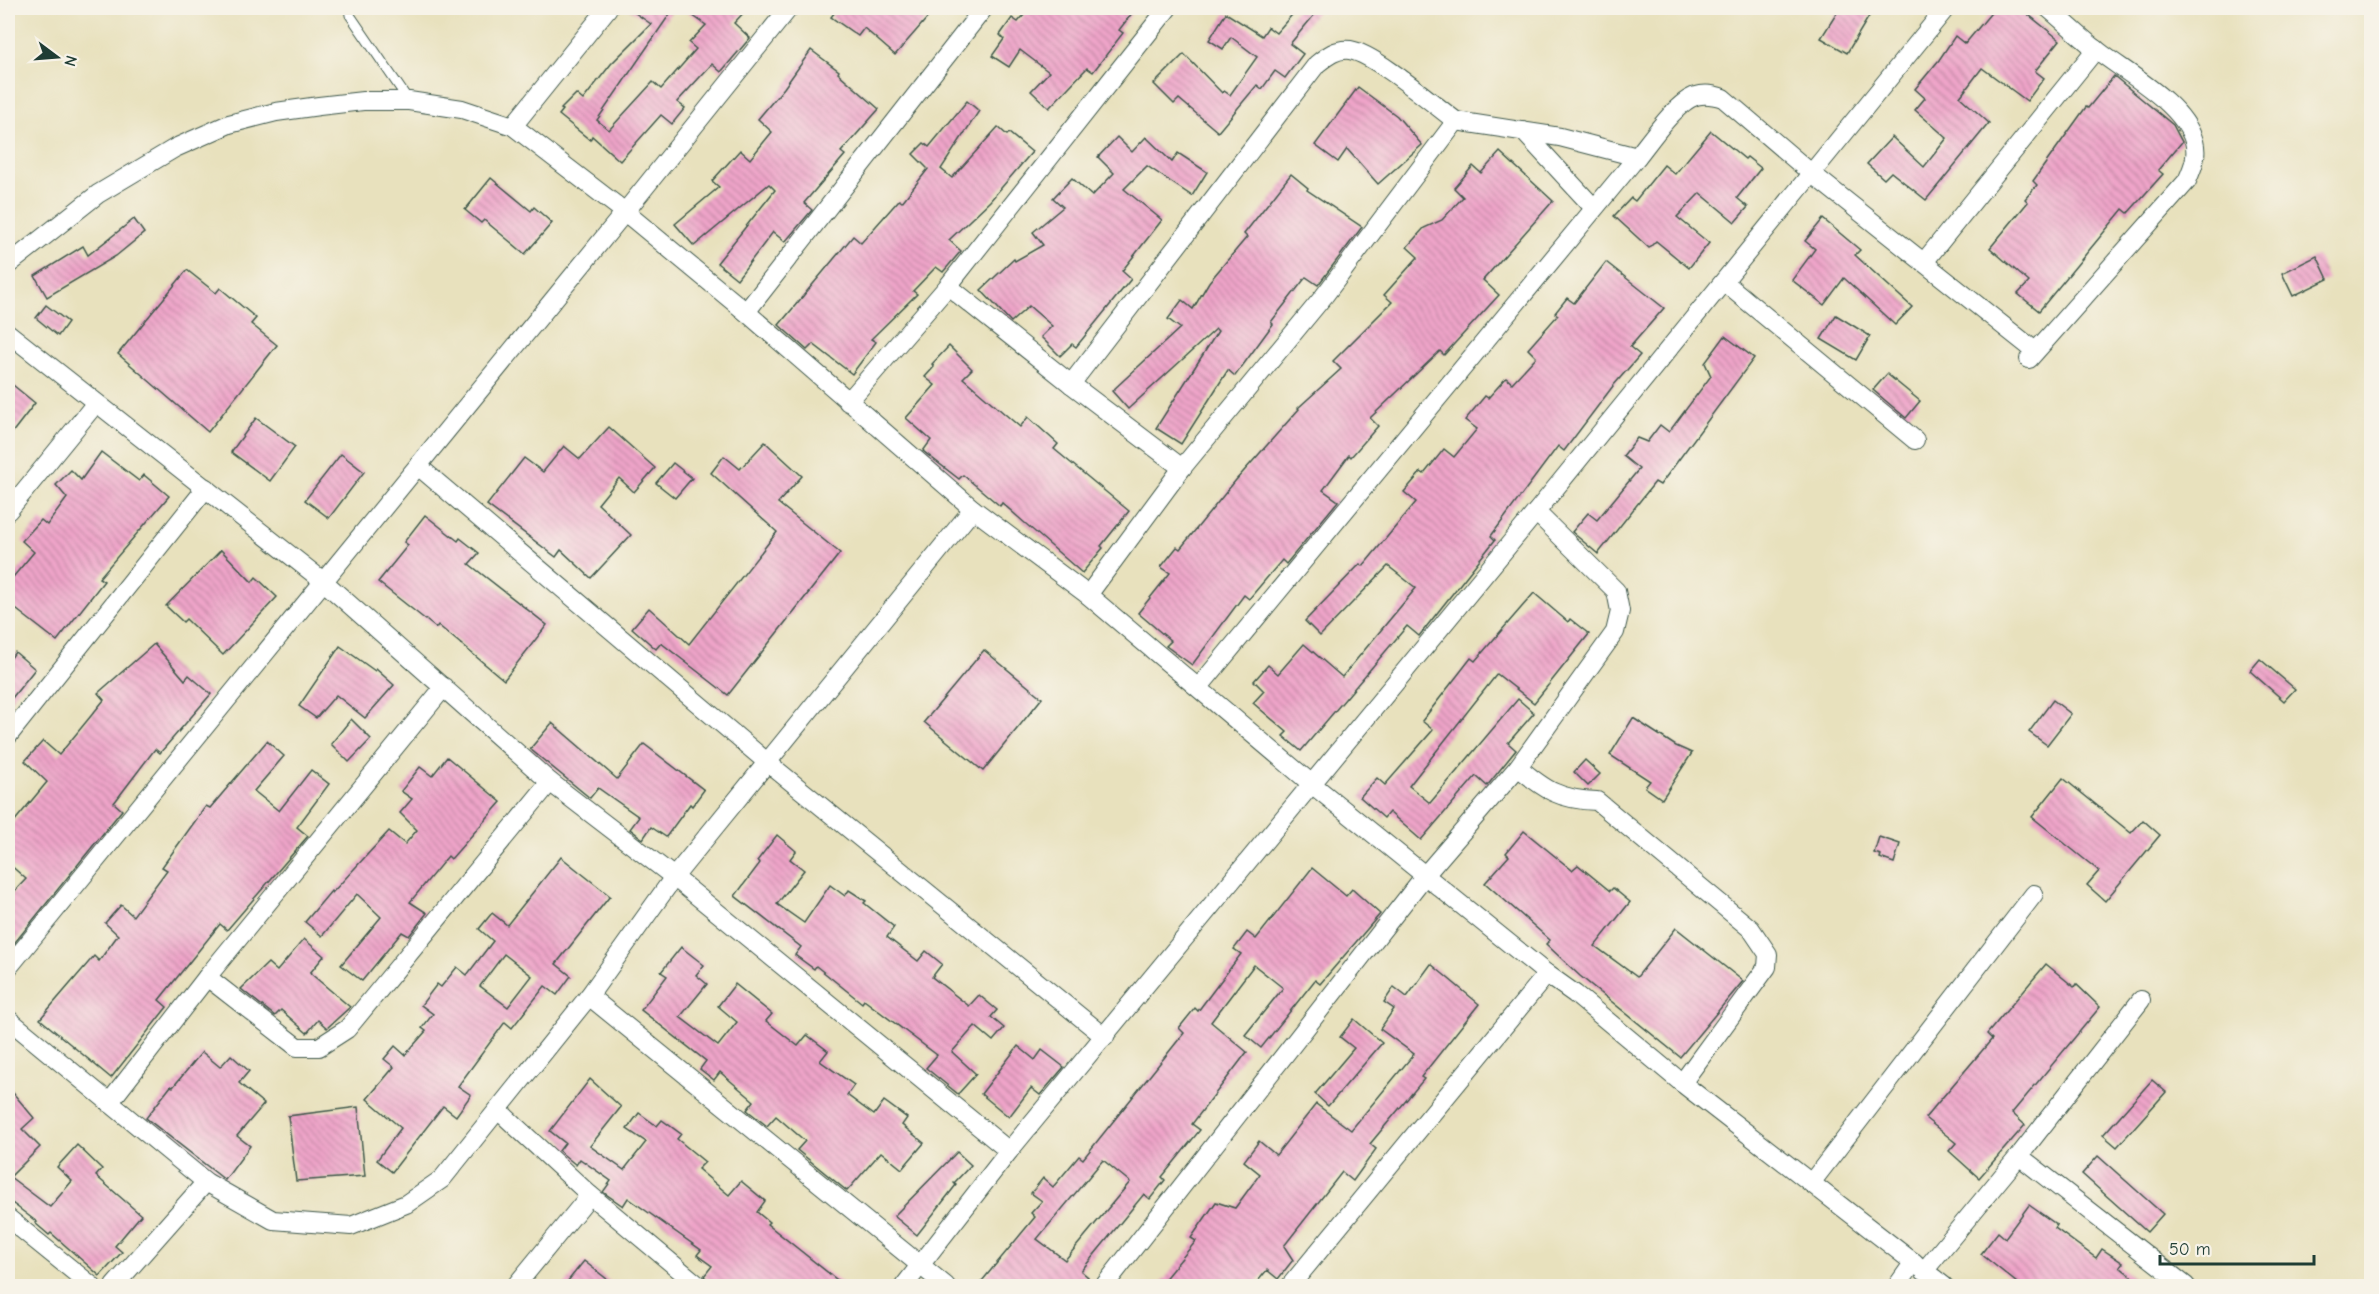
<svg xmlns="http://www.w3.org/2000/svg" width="2379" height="1294" viewBox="0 0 2379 1294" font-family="'Comic Neue',sans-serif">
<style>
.building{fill:url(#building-back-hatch);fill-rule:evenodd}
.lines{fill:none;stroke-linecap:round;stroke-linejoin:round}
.lane-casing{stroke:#3d5649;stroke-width:11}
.street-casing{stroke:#3d5649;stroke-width:20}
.lane{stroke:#fff;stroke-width:9}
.street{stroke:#fff;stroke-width:18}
</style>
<defs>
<pattern id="building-back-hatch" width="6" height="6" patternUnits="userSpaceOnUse" patternTransform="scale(1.5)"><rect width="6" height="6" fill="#efa4c9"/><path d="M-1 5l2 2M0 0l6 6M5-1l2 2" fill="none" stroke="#c187a4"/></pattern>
</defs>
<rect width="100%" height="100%" fill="#f7f3e8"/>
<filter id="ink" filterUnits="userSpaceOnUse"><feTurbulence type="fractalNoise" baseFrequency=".0167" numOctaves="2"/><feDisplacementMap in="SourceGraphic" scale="12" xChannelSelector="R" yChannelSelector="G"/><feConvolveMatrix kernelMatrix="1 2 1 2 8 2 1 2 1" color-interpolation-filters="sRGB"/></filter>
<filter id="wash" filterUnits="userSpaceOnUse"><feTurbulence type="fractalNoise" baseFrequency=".008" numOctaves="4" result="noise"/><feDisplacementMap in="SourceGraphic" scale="24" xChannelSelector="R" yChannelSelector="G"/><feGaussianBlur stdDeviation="1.35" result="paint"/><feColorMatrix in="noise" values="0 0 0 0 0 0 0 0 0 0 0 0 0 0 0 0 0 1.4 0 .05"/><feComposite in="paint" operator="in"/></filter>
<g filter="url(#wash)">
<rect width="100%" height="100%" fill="#e8e1bd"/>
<g id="blocks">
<g class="building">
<polygon points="628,8 674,8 597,120 609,130 653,82 661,89 696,49 689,43 706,25 682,8 748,8 734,23 750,38 721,72 712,64 677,102 685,108 672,124 661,115 620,161 592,136 590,140 559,115 563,110 561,109 576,94 583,100 611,64 651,24"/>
<polygon points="838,8 936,8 895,55 864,28 858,36 831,17"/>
<polygon points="1030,8 1136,8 1119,30 1123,33 1093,72 1087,68 1049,108 1031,91 1049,72 1020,50 1009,67 992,56 1004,39 1000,35 1012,18 1018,22"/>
<polygon points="1298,8 1320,8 1290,44 1303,54 1285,78 1275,71 1262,89 1257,85 1218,132 1179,99 1174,104 1154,84 1184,54 1222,93 1224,91 1230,95 1257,57 1231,37 1223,49 1209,40 1226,13 1262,36 1268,27 1276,33"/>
<polygon points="1840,8 1874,8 1847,53 1821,38"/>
<polygon points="1995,8 2020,8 2060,40 2035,71 2044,78 2027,101 1982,68 1960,97 1989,123 1926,200 1891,172 1884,179 1867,164 1892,137 1924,167 1947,138 1915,110 1925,98 1915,89 1939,60 1955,36 1965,44"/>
<polygon points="811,50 839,71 838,73 879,109 841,152 845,155 804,203 812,210 785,242 773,232 737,279 717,263 775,190 769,184 694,246 675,224 719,187 712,181 740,150 750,159 772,132 758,119 784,88"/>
<polygon points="2114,76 2173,125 2182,142 2158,170 2163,174 2128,213 2123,209 2039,311 2018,294 2029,282 1990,248 2028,202 2025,199 2037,185 2033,181 2086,107 2088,108"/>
<polygon points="1358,87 1397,116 1422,145 1378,184 1347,149 1338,162 1315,145"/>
<polygon points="967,101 979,111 941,169 952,178 998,127 1007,135 1009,133 1032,152 990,201 949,240 961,251 943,272 936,267 913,291 917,294 871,339 876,342 852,374 813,344 807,350 779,325 853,236 861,243 899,200 902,202 928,169 913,154 924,143 929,147"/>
<polygon points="1711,131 1745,159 1747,157 1761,168 1737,198 1748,207 1735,222 1700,193 1677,217 1709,243 1689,268 1656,241 1649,248 1614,216 1631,198 1635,201 1664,165 1675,174"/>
<polygon points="1117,137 1132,152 1146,137 1172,162 1178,153 1207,172 1192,196 1147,166 1124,189 1162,220 1122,271 1131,279 1076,347 1072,344 1060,356 1041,337 1052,326 1029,306 1011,322 981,290 1014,259 1015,261 1043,245 1033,232 1063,207 1053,198 1072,178 1092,196 1114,173 1098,157"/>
<polygon points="1500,152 1553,201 1483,280 1499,295 1444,355 1440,351 1370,418 1378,426 1351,457 1349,455 1323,490 1338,501 1286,564 1282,560 1249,599 1244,595 1192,665 1166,646 1171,641 1138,613 1170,573 1161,567 1177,547 1180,549 1236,480 1299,409 1298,408 1341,369 1333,361 1392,302 1384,295 1418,257 1407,247 1424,228 1442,220 1463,197 1454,188 1473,166 1481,173"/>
<polygon points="1291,174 1308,188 1307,190 1362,227 1318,285 1306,277 1271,322 1273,324 1235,376 1228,370 1181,444 1156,428 1218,331 1216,329 1128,409 1112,391 1180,328 1168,319 1182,300 1193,309 1209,282 1247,237 1244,234"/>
<polygon points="491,178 531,211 534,207 552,223 525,254 484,220 481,223 465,210"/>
<polygon points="134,219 144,233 116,256 47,297 35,276 83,246 88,255"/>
<polygon points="1823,219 1860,250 1855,255 1912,307 1895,325 1844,278 1824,305 1792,280 1815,249 1805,241"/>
<polygon points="2317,256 2328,279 2293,296 2282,273"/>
<polygon points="1606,262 1664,308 1630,347 1640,355 1613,386 1564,451 1558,446 1491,536 1495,540 1419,636 1407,626 1301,751 1283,736 1287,732 1253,703 1264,691 1254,681 1268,665 1278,674 1304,644 1342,677 1416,588 1388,566 1320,636 1305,621 1360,564 1363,566 1416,502 1404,492 1421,472 1424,474 1444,449 1454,457 1477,429 1465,420 1485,396 1488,398 1506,378 1512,383 1536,357 1528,349 1558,315 1555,313 1567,298 1574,303"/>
<polygon points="187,270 216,293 220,288 256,318 251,324 277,345 208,432 118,354"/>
<polygon points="46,305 68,322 58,336 36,318"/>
<polygon points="1836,315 1870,336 1856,360 1821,339"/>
<polygon points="1725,336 1754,358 1660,485 1655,482 1598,554 1572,532 1588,513 1597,520 1639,469 1623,456 1637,438 1647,442 1660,425 1669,432 1711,376 1705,363"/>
<polygon points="949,346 972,369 963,378 1020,427 1028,417 1058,444 1054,449 1129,511 1101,546 1103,548 1082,573 1002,503 1000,506 963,475 959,479 923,451 931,440 906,418 935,385 925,377 934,367 932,364"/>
<polygon points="1887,374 1920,401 1906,418 1873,390"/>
<polygon points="8,381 35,403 8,438"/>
<polygon points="256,418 295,447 270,481 231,452"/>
<polygon points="609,427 655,468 634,492 619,478 598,504 631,535 591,578 561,550 556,557 487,505 524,458 543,472 564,446 580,459"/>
<polygon points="765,442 802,476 778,503 840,553 728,695 661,643 656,649 632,628 649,608 689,644 777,532 711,473 724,456 740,469"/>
<polygon points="101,452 139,481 144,475 169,496 99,578 104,581 57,641 8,603 8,583 34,552 22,541 41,520 47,525 67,498 56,485 71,470 81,480"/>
<polygon points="341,454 364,472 329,518 305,500"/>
<polygon points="673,463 692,478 675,498 656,483"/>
<polygon points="425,515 458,541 460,538 479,553 469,564 547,625 504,680 438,625 436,628 378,582 408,545 404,542"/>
<polygon points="221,550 252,582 256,577 277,597 223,655 186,619 183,622 166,606"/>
<polygon points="1534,593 1568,622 1570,619 1589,634 1534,703 1497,674 1409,786 1430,803 1518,699 1534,713 1508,743 1516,750 1487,786 1476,776 1421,840 1389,812 1384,818 1360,797 1377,778 1385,785 1433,730 1422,721 1471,658 1475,661"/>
<polygon points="154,644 185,680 189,675 211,694 160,753 155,749 114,803 122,810 8,951 8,898 26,879 8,863 8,829 47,782 25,761 43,741 59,755 104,700 98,693"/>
<polygon points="340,646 375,671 376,669 394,685 365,718 336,695 316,718 299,706"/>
<polygon points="984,650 1042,698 983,771 924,722"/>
<polygon points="15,652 35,669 8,703 8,662"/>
<polygon points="2260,659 2295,689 2284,701 2250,671"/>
<polygon points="2053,700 2071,714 2047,745 2029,732"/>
<polygon points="1633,718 1676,746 1692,753 1662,799 1645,787 1650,781 1610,755"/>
<polygon points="351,719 371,739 349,762 331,744"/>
<polygon points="552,723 617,779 644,744 704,790 692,806 690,804 666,837 651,827 643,839 630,829 639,817 598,788 590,798 530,749"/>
<polygon points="267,741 284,756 254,791 279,811 311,770 329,784 297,827 308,836 227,930 220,924 159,1000 167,1007 111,1078 40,1019 94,956 99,961 118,935 105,923 121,905 133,916 167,870 162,867 206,806 210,808"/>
<polygon points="447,757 501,802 451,859 448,856 410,902 427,913 409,936 402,932 362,981 341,965 381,917 357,894 322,936 305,922 331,891 332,893 389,831 405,844 417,830 400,813 412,799 401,791 420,767 432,776"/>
<polygon points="1585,760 1600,774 1588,786 1574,772"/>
<polygon points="2063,778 2131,833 2143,820 2160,835 2105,901 2087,885 2099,871 2032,817"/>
<polygon points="1524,831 1572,870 1578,865 1610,891 1613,888 1630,902 1595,946 1637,977 1676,928 1743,981 1680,1057 1580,976 1546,944 1550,940 1485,883 1509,856 1506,853"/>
<polygon points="777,835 796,851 790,859 804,870 777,904 804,923 830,885 845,896 849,890 866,901 864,903 894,927 887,937 918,961 926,951 942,964 932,977 969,1006 979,995 997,1010 991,1017 1004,1028 993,1041 975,1026 952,1052 976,1074 958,1094 926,1068 937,1055 864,1000 862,1003 816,966 814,969 795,955 801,947 735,896 760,863 757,861"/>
<polygon points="1879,837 1900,844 1894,863 1880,858 1881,855 1874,853"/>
<path d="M561,857L610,896L556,964L571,976L557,995L545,986L512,1028L505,1022L458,1086L471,1095L456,1116L443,1106L392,1172L377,1160L401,1128L367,1099L394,1067L384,1059L395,1046L405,1055L426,1031L422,1028L433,1014L421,1005L437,984L441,987L457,967L467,975L493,941L479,929L492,913L507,925ZM504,954L532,976L508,1007L480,986Z"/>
<path d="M1312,868L1346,896L1352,889L1380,914L1320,984L1315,980L1261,1048L1245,1035L1283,988L1254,965L1211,1022L1247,1052L1192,1124L1200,1130L1162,1177L1165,1180L1150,1199L1144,1194L1081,1271L1088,1277L1081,1287H977L1035,1217L1031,1213L1042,1201L1031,1193L1043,1178L1053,1187L1079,1156L1083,1159L1184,1033L1179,1028L1195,1008L1198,1011L1241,954L1234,949L1247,932L1256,939ZM1103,1160L1130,1182L1065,1260L1037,1239Z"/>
<polygon points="304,939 324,956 310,973 350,1007 327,1028 318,1020 307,1033 281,1010 275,1016 241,989 268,963 277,971"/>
<polygon points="681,947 704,965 696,975 707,984 680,1017 718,1046 737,1022 718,1006 735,984 772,1014 766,1021 798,1046 807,1035 828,1051 820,1061 854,1085 847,1095 874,1115 884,1101 907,1118 902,1125 924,1143 902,1169 881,1152 847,1191 797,1150 805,1141 776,1116 767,1126 747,1110 754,1101 720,1072 714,1080 700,1069 706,1061 641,1010 667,976 661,972"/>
<polygon points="1431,964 1479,1004 1421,1077 1424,1079 1370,1144 1376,1149 1353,1181 1342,1172 1284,1246 1293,1260 1278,1279 1267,1270 1253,1287 1158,1287 1196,1241 1191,1238 1216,1202 1235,1208 1260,1174 1244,1161 1259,1141 1276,1155 1316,1104 1351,1130 1414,1054 1380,1029 1394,1009 1384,1002 1394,987 1407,997"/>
<polygon points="2046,964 2074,987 2076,984 2100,1007 2012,1113 2025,1125 1979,1178 1949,1151 1956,1143 1925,1118 1992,1039 1987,1034"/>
<polygon points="1354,1019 1382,1043 1328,1106 1315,1094 1354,1048 1340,1037"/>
<polygon points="1018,1046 1035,1060 1042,1050 1064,1067 1040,1095 1031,1088 1009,1117 981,1094"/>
<polygon points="202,1052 220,1067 231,1055 249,1071 239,1083 264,1104 237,1136 250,1146 225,1180 146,1118 171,1086 173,1087"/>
<polygon points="590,1079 621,1107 590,1146 624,1170 646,1142 627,1129 639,1113 657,1126 662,1120 681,1134 677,1139 705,1162 698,1169 729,1195 741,1181 765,1201 757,1212 769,1222 767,1224 846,1287 715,1287 710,1283 704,1276 712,1266 697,1255 701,1250 628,1198 623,1206 603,1192 611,1181 580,1159 576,1165 559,1151 565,1143 550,1131"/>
<polygon points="2152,1080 2166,1092 2117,1147 2103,1135"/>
<polygon points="8,1087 34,1118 22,1129 40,1147 10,1177 50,1207 72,1181 57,1167 77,1145 102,1169 96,1176 141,1215 115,1246 122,1252 100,1276 51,1233 49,1235 35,1223 37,1222 8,1200"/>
<polygon points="358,1107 365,1176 296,1181 288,1116"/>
<polygon points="957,1152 971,1165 954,1183 956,1185 917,1235 894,1216"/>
<polygon points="2098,1156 2163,1214 2147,1232 2082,1174"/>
<polygon points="2029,1205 2057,1225 2055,1228 2096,1258 2102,1249 2123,1263 2120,1267 2145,1287 2022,1287 1981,1254 1998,1232 2005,1238"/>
<polygon points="584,1261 617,1287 563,1287"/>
</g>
</g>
</g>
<g filter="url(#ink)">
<use href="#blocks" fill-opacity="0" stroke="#3d5649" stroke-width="1.5"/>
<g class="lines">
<g class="lane-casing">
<polyline id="lane" points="349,8 350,15 409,101"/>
</g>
<g class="street-casing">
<g id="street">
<polyline points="1456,121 1560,137 1637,157"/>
<polyline points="513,126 608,8"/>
<polyline points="1523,131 1594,208"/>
<polyline points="1924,262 2096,49"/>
<polyline points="8,265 98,194 175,148 229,124 276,112 319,106 363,101 409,101 462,109 513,126 625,212 746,312 973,509 1088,595 1313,785 1547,974 1575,994 1682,1083 1944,1286"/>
<polyline points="1724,282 1915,440"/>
<polyline points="948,286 1071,384 1182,468"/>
<polyline points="746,312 984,8"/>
<polyline points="8,333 323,581 550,782 674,877 1009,1151"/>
<path d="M2029,359L2187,181C2193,167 2198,156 2194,141C2182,102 2127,74 2097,50C2080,37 2065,22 2048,8"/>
<path d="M1071,384L1317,64C1327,56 1337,48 1350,50C1375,54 1433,104 1456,121L1324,296L1182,468L1088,595"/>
<polyline points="848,402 948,286 1168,8"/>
<polyline points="418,466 768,763 1105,1037"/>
<polyline points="8,511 96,403"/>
<path d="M1199,687L1637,157C1650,141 1677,101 1696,96C1706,93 1714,95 1723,98L1811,173L2035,351"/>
<polyline points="8,736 206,488"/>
<path d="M1518,767C1545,790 1560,800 1597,801L1751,929L1768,954L1767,967L1682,1083"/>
<polyline points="8,968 625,212 789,8"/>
<polyline points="207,977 297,1047 319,1047 347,1029 550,782"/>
<polyline points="589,996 946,1286"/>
<polyline points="8,1019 206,1182 273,1220 351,1226 406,1204 442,1179 589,996 674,877 973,509"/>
<polyline points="109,1103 207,977 444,687"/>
<polyline points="498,1110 590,1195 699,1286"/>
<polyline points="2019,1156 2186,1286"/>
<polyline points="1811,1183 2034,894"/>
<polyline points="8,1218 92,1286"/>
<polyline points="1924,1271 2019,1156 2141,1000"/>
<polyline points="114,1286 206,1182"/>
<polyline points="517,1286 517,1284 590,1195"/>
<polyline points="904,1286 1009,1151 1536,512 1946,8"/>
<polyline points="1104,1286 1426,874 1518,767 1615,632 1620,611 1616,591 1536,512"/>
<polyline points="1290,1286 1547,974"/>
<polyline points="1897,1286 1914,1262"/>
</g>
</g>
<use href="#lane" class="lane"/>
<use href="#street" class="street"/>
</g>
</g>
<rect width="2379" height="1294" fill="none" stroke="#f7f3e8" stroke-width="30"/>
<g transform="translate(57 57) rotate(106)" stroke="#f7f3e8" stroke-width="4.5" paint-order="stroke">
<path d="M0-4.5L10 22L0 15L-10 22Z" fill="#1f3d34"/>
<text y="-9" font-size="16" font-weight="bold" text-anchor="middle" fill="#1f3d34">N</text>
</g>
<path d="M2160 1255v9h154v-9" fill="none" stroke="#1f3d34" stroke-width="3"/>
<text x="2169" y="1255" font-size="18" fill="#1f3d34" stroke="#f7f3e8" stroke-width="4.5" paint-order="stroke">50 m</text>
</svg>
